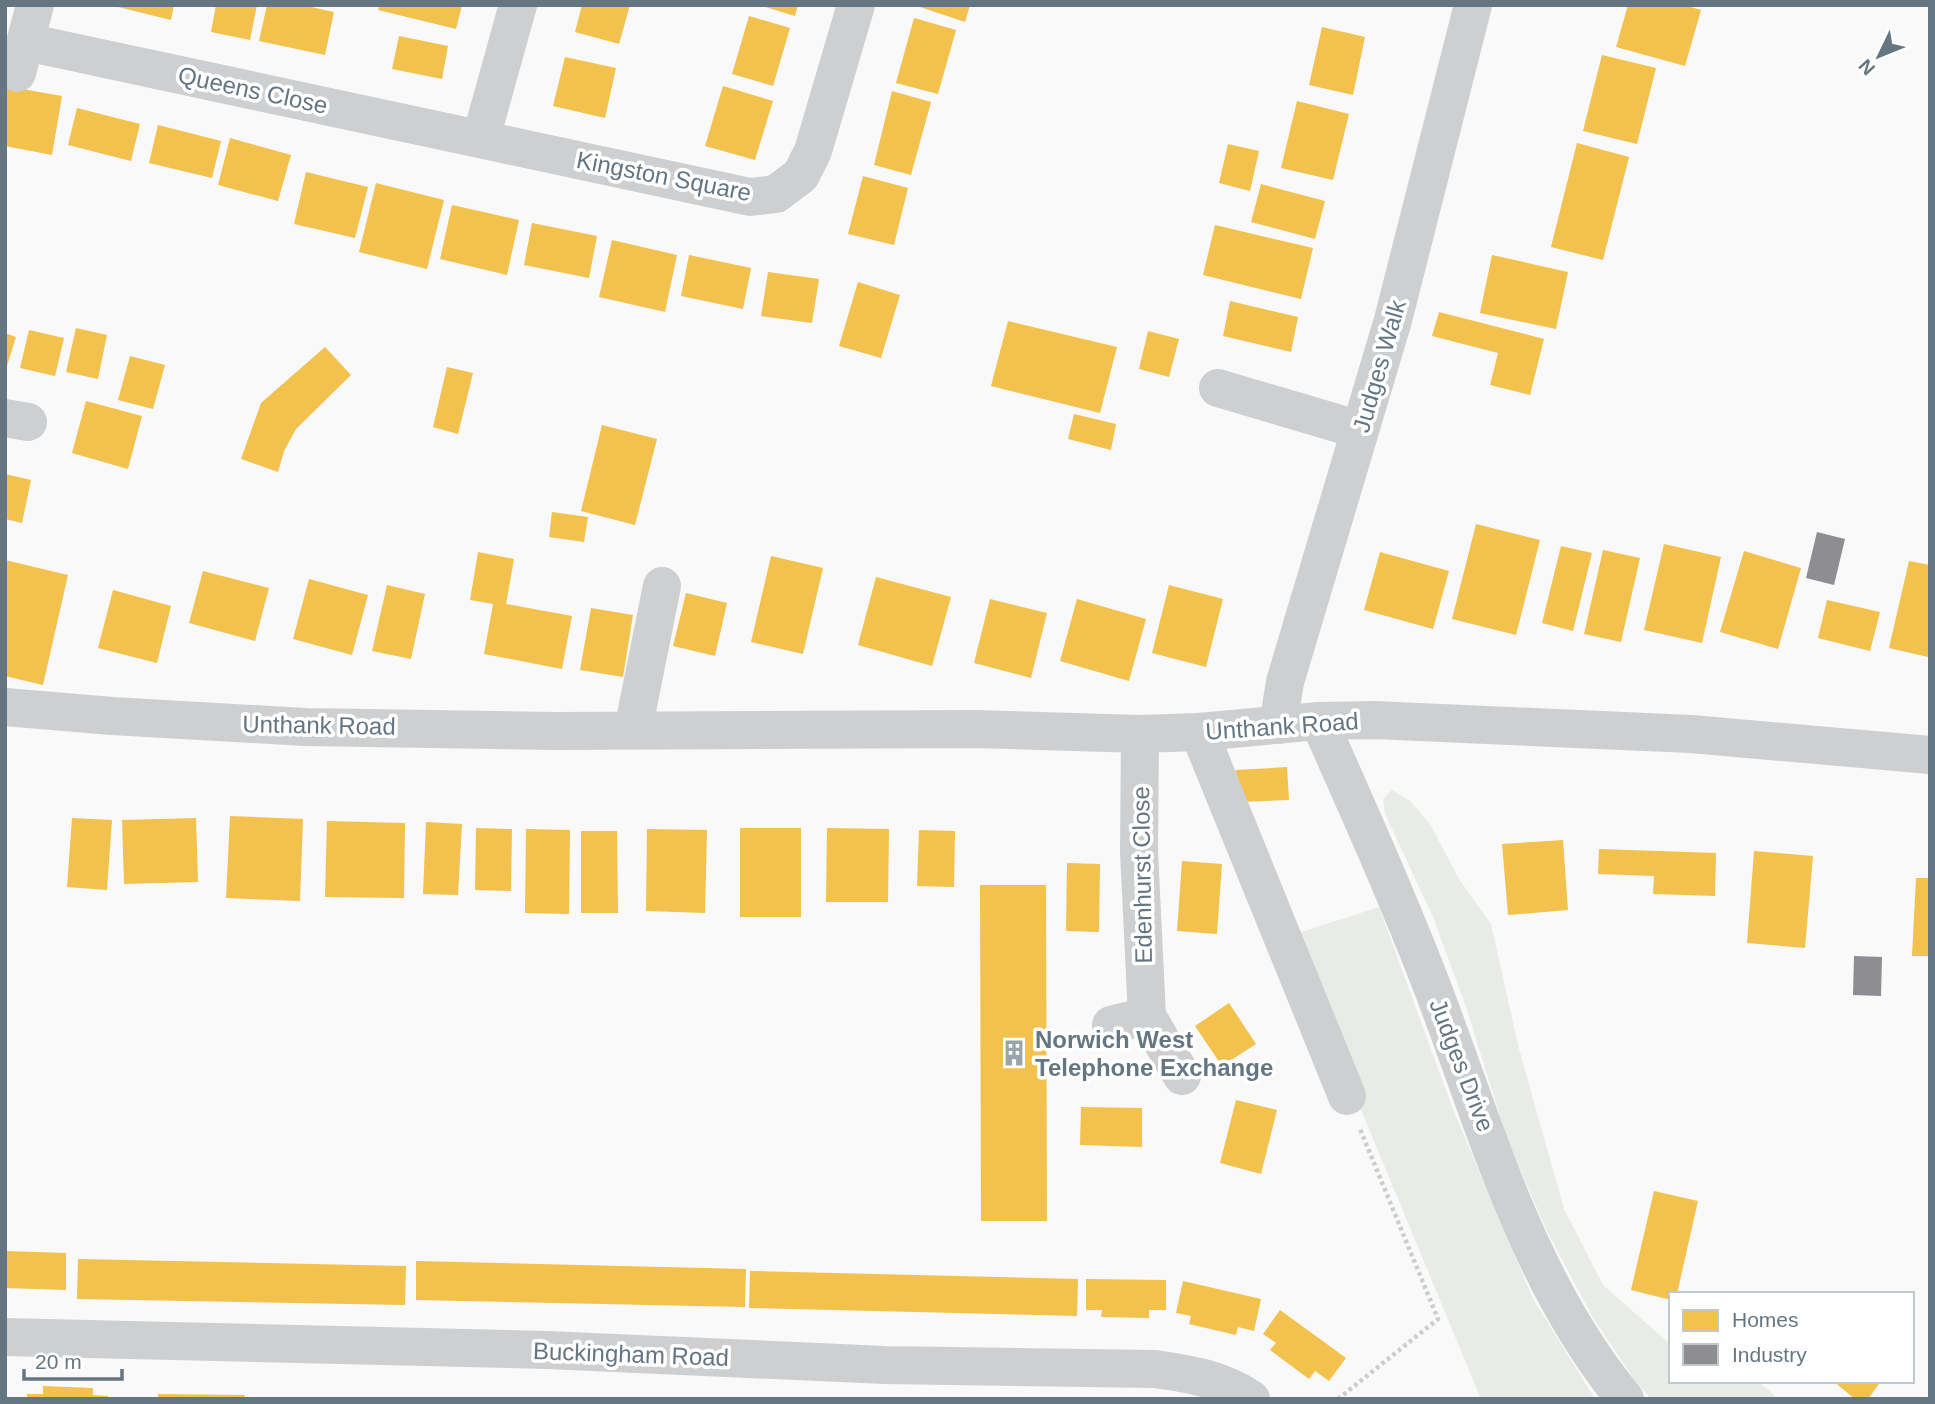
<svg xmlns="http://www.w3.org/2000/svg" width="1935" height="1404" viewBox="0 0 1935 1404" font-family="Arial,sans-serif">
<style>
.green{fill:#e8ebe6}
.homes{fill:#f2c14e}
.industry{fill:#8d8d92}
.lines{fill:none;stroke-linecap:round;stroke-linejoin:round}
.path{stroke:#cbcccd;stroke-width:4.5;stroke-dasharray:3.5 3.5;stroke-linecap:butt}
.minor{stroke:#cecfd0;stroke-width:38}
.labels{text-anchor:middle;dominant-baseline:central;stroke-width:7;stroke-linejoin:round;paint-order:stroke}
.street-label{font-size:24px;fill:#657683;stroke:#fff}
.poi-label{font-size:24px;font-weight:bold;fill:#657683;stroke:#fff;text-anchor:start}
</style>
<rect width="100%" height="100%" fill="#f9f9f9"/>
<g class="green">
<polygon points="1392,790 1410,801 1430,824 1459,879 1491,924 1518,1045 1564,1209 1603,1285 1671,1345 1671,1381 1757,1381 1779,1399 1651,1399 1633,1378 1592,1316 1547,1231 1507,1138 1466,1007 1433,917 1385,814 1383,799"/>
<polygon points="1379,907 1452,1107 1533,1299 1595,1399 1481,1399 1289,936"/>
</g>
<g class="homes">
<polygon points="110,5 174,5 171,20"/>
<polygon points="216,5 257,5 250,40 211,32"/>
<polygon points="267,5 302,5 334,12 325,55 259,41"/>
<polygon points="380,5 462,5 456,29 378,10"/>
<polygon points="582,5 630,5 619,44 575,32"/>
<polygon points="759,5 798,5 795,16"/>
<polygon points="914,5 970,5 965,22"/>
<polygon points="1628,5 1684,5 1701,10 1685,66 1616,47"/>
<polygon points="749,16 790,28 773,86 732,74"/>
<polygon points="914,18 956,30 938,94 896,83"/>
<polygon points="1322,27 1365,37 1353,95 1309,85"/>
<polygon points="399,36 448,46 442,79 392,69"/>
<polygon points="1602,55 1656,68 1637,144 1583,131"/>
<polygon points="565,57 616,68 605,118 553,106"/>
<polygon points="5,86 62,96 52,155 5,146"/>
<polygon points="723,86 773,101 755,160 705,146"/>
<polygon points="892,91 931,102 911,175 874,165"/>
<polygon points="1297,101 1349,114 1333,180 1281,168"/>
<polygon points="77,108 140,124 131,161 68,145"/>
<polygon points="158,125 221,141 212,178 149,163"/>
<polygon points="230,138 291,155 278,201 218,185"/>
<polygon points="1577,143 1629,157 1603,260 1551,247"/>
<polygon points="1228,144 1259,151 1250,191 1219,183"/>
<polygon points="306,172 368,187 355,238 294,224"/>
<polygon points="863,176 908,188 894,245 848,234"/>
<polygon points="376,183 444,200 427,269 359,252"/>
<polygon points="1261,184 1325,201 1315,239 1251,222"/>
<polygon points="452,205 519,220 507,275 440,259"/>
<polygon points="532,223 597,236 589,278 524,265"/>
<polygon points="1215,225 1313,248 1301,299 1203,275"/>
<polygon points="612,240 677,255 665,312 599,297"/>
<polygon points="689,255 751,268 743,309 681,296"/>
<polygon points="1492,255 1568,272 1556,329 1480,313"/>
<polygon points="768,272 819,279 812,323 761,316"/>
<polygon points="858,282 900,295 881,358 839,346"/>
<polygon points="1230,301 1298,317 1291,352 1223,336"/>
<polygon points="1439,312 1544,339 1530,395 1490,385 1498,353 1432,336"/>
<polygon points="1008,321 1117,347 1100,413 991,386"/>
<polygon points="76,328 107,335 98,379 66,372"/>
<polygon points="29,330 64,338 55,376 20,368"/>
<polygon points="1148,331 1179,339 1169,377 1139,369"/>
<polygon points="5,333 16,337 6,369 5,369"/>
<polygon points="325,347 351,375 296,429 284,451 278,472 241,459 261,403"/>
<polygon points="130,356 165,365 153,409 118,400"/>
<polygon points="447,367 473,373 458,434 433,427"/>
<polygon points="86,401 142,416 128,469 72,453"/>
<polygon points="1074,414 1116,424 1111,450 1068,439"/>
<polygon points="602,425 657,439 635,525 581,511"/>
<polygon points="5,474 31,480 22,523 5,519"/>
<polygon points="552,512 588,517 584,542 549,537"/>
<polygon points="1476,524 1540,540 1516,635 1452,619"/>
<polygon points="1664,544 1721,557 1702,643 1644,630"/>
<polygon points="1561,546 1592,553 1573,631 1542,623"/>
<polygon points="1603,550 1640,558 1621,642 1584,634"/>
<polygon points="1744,551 1801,568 1778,649 1720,632"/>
<polygon points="478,552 514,559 506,604 572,616 562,669 484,654 493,604 470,600"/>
<polygon points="1380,552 1449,571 1433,629 1364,610"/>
<polygon points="771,556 823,568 803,654 751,642"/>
<polygon points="5,560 68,575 43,685 5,676"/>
<polygon points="1909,561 1930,565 1928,657 1889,648"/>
<polygon points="203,571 269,588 255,641 189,623"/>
<polygon points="876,577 951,597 932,666 858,645"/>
<polygon points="309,579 368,595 352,655 293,639"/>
<polygon points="387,585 425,594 411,659 372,651"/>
<polygon points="1169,585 1223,599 1206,667 1152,653"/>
<polygon points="113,590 171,606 157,663 98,648"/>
<polygon points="686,593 727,603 715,656 673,646"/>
<polygon points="990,599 1047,613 1031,678 974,663"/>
<polygon points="1077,599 1146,619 1129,681 1060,661"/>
<polygon points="1827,600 1880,612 1870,651 1818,638"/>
<polygon points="591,608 633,615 623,677 580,670"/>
<polygon points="1287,767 1289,800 1237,802 1236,770"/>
<polygon points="230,816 303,819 300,901 226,898"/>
<polygon points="72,818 112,820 107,890 67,887"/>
<polygon points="196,818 198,882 124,884 122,820"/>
<polygon points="327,821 405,823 404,898 325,897"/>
<polygon points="426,822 462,824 458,895 423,894"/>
<polygon points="476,828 512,829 511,891 475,890"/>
<rect x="740" y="828" width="61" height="89"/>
<polygon points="827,828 889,829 888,902 826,902"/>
<polygon points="526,829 570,830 569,914 525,913"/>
<polygon points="647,829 707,830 705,913 646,911"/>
<polygon points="919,830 955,831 954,887 917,886"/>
<polygon points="581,831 617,831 618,913 581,913"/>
<polygon points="1563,840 1568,910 1508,915 1502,844"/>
<polygon points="1599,849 1716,853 1715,896 1653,894 1654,876 1598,874"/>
<polygon points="1754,851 1813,856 1805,948 1747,943"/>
<polygon points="1182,861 1222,864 1217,934 1177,931"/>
<polygon points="1067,863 1100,864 1099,932 1066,931"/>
<polygon points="1916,878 1930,878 1930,956 1912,956"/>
<polygon points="980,885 1046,885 1047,1221 981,1221"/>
<polygon points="1229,1003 1256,1044 1222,1066 1195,1026"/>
<polygon points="1236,1100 1277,1110 1261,1174 1220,1163"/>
<polygon points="1081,1107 1142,1108 1142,1147 1080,1145"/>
<polygon points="1654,1191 1698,1201 1677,1294 1671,1294 1671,1300 1631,1290"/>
<polygon points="5,1251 66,1253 66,1290 5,1288"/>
<polygon points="78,1259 406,1266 405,1305 77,1299"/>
<polygon points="416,1261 746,1269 745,1307 416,1300"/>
<polygon points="750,1271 1078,1279 1077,1316 749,1308"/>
<polygon points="1086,1279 1166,1280 1166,1310 1149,1310 1149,1318 1101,1317 1102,1310 1086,1310"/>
<polygon points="1183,1281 1261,1299 1254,1331 1238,1327 1236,1335 1189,1324 1191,1316 1176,1313"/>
<polygon points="1280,1310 1346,1358 1329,1381 1315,1371 1309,1379 1270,1350 1276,1343 1263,1334"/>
<polygon points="1833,1381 1881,1381 1868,1399 1855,1399"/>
<polygon points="43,1386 93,1388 93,1395 108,1396 107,1399 27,1399 27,1394 43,1394"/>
<polygon points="158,1394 245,1395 244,1399 158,1399"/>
</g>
<g class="industry">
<polygon points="1817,532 1845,539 1834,585 1806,578"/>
<polygon points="1854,956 1882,957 1881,996 1853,995"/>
</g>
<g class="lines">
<polyline class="path" points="1338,1399 1438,1319 1360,1129"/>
<g class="minor">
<polyline points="26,42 750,197 776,194 801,175 813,151 856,5"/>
<polyline points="17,73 35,5"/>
<polyline points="481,138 518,5"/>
<polyline points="1218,388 1360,430"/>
<polyline points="5,418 28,422"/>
<polyline points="5,707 112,716 305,727 556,731 975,729 1140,734 1199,732 1319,721 1374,720 1691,734 1930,755"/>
<path d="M1319,721C1358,809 1398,898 1433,989C1486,1128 1528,1282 1625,1399"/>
<polyline points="1278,725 1285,682 1393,320 1473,5"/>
<polyline points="633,730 662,586"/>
<polyline points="1199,732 1347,1096"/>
<polyline points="1140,734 1139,852 1147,1016 1182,1076"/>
<polyline points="1111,1025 1147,1016"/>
<path d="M5,1337L547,1350L885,1365L1155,1369C1190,1374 1221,1379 1251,1399"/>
</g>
</g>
<defs>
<g id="building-bare" transform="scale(2.1)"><path d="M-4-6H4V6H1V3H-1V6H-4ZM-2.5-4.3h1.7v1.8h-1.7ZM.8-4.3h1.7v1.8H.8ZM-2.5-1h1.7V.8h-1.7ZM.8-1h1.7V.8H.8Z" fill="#99a4ac" stroke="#fff" stroke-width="2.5" paint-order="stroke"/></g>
</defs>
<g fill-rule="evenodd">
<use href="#building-bare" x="1014" y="1053"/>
</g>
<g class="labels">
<g class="street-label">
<text transform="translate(253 90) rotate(12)">Queens Close</text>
<text transform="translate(664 176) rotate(11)">Kingston Square</text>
<text transform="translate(1379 366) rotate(-74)">Judges Walk</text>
<text transform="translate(319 725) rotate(1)">Unthank Road</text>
<text transform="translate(1282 726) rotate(-4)">Unthank Road</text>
<text transform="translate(1142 875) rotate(-91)">Edenhurst Close</text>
<text transform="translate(1462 1065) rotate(69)">Judges Drive</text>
<text transform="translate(631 1354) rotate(2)">Buckingham Road</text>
</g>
<g class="poi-label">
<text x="1035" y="1039">Norwich West<tspan x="1035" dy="28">Telephone Exchange</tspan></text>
</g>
</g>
<rect width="1935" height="1404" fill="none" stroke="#657683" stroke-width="14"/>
<rect x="1669" y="1292" width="245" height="91" fill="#ffffff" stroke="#c1c8cd" stroke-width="2"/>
<rect x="1683" y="1310" width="35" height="21" fill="#f2c14e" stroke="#c1c8cd" stroke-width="2"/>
<text x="1732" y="1327" font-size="21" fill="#657683">Homes</text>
<rect x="1683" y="1344" width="35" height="21" fill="#8d8d92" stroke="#c1c8cd" stroke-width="2"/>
<text x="1732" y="1362" font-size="21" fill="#657683">Industry</text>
<g transform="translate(1879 56) rotate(227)" stroke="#ffffff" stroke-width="5" paint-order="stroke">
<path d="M0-5L12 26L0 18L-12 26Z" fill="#657683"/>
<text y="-10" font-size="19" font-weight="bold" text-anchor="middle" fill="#657683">N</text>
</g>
<path d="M24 1369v10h98v-10" fill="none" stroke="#657683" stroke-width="3.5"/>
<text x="35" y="1369" font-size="21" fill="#657683" stroke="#ffffff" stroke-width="5" paint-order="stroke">20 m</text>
</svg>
